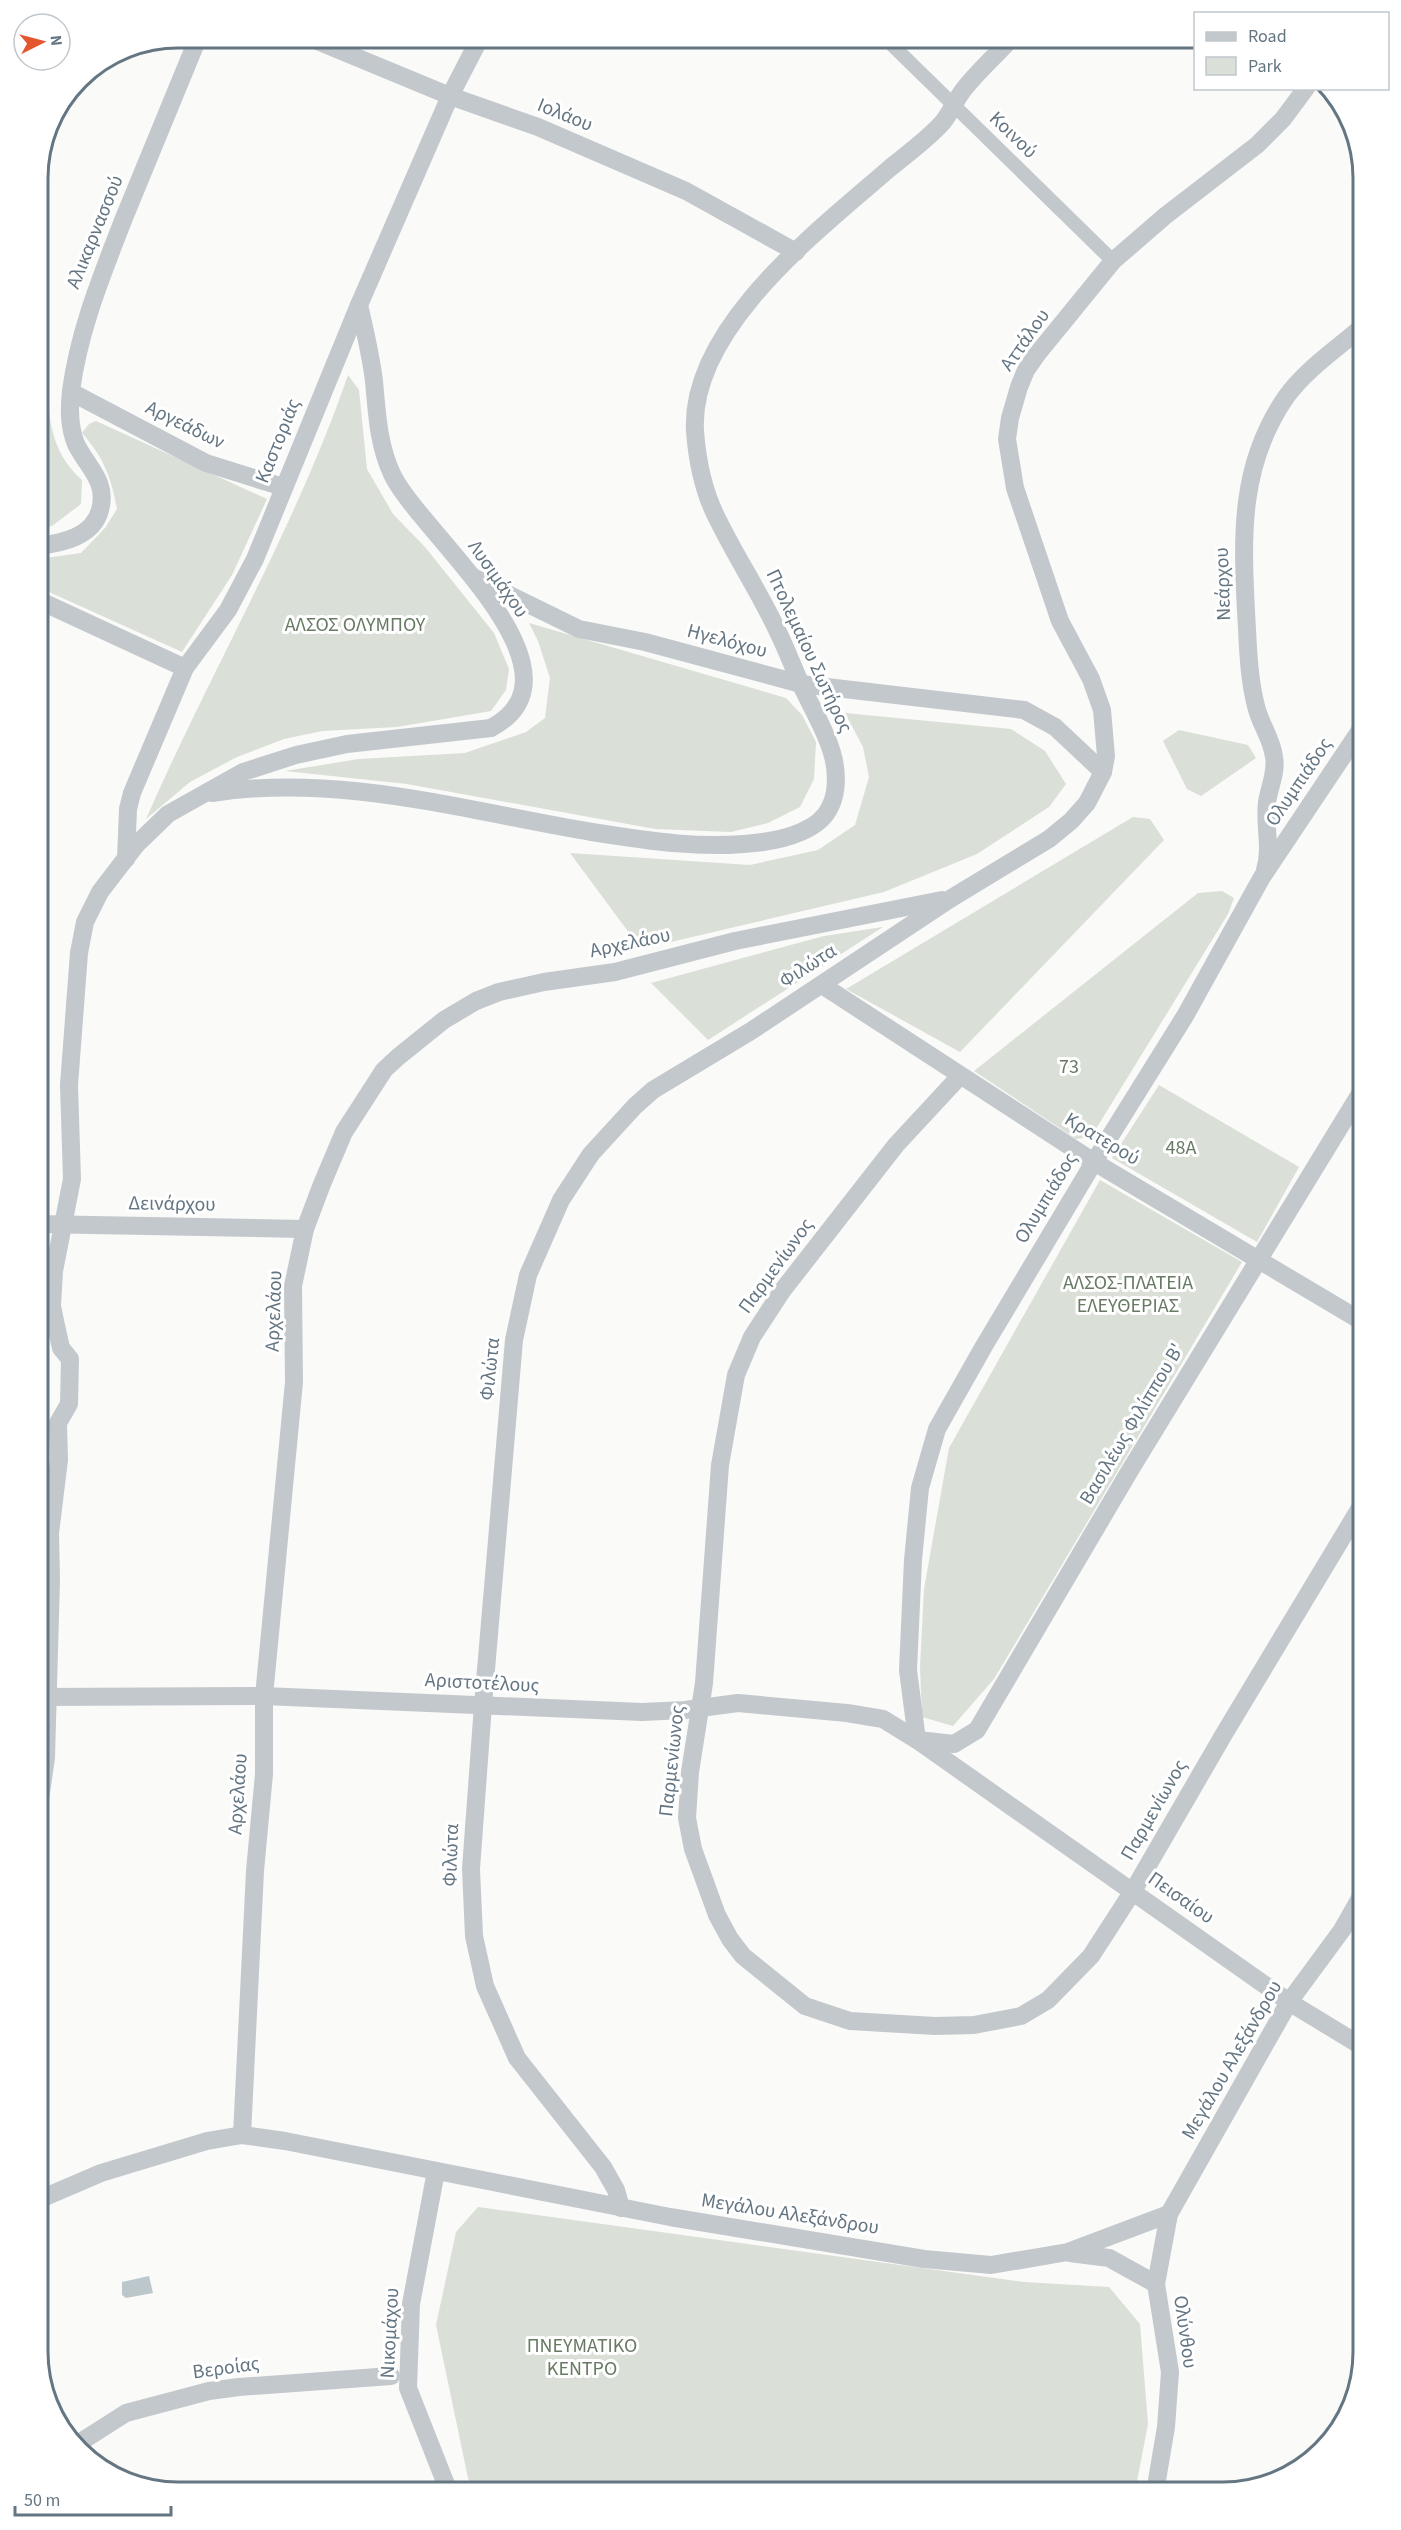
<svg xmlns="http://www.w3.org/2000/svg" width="1401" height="2530" viewBox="0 0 1401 2530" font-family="'Source Sans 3',sans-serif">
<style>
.green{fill:#dadfd7}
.water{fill:#bbc7cb}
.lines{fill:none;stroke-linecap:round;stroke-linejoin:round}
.pedestrian{stroke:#c3c8cc;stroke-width:14}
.minor{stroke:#c3c8cc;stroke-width:18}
.labels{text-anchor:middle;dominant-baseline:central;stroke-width:6;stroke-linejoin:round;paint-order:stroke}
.street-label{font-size:20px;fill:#657683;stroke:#fff}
.park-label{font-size:20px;fill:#687a64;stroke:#fff}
.rim{fill:none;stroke:#657683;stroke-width:3}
</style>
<rect width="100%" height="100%" fill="#fafaf8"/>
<g class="green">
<path d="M348,375L359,390L367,469L393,514L425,547L494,633L509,669L506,690L491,711L397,727L322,731L284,739L237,757L190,782L146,819C211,670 295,529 348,375Z"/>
<path d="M38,390L48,395C49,428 56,457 82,480L81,504L52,526L38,527Z"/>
<path d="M96,421L267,499L232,575L182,652L38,587V559L81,553L105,528L117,509C111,477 104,458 82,433L89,424Z"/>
<polygon points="529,623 786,698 802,715 816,742 814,779 800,807 768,823 731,832 655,829 407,784 285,771 359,759 465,753 526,732 545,718 550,678 538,641"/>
<polygon points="845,713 1011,729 1045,751 1066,784 1049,807 977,854 884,892 641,949 570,853 750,865 818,850 855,825 869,777 863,747"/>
<polygon points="1179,730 1248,745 1256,758 1201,796 1187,789 1163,741"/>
<polygon points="1133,817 1150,819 1164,840 960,1052 846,989"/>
<polygon points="1222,891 1234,898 1228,914 1091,1137 1076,1139 974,1071 1198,893"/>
<polygon points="883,927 708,1040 651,983 824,936"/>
<polygon points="1159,1085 1299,1167 1257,1242 1112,1158"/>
<polygon points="1100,1180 1242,1262 994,1679 953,1726 922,1717 920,1667 924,1589 949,1448"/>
<polygon points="478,2207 1024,2282 1109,2287 1140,2324 1148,2424 1135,2492 474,2492 468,2478 436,2325 456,2232"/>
</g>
<polygon class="water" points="149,2276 153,2293 126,2298 122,2295 122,2282"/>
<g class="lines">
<polyline class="pedestrian" points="885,38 1113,261"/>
<g class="minor">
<polyline points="310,38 450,96 538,127 686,191 796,252"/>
<polyline points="71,392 206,463 283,487"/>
<path d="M38,546C62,543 93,537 100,510C108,481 87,467 76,444C69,427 69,410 71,391C79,330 102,275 124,218C149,158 173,98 198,38"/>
<polyline points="475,578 579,629 645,642 801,684 1024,710 1055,727 1103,772"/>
<polyline points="38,600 185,668"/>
<path d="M212,793C339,773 466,811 592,832C648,841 706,850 763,842C785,839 820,830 830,807C838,792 837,769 832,753C826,731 813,710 803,689C794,670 787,650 778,632C759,591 734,554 715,514C703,489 697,458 695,431C689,328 820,229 890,168C907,154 928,139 943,122C951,112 956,99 964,89C978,71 996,55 1012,38"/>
<polyline points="126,859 128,809 132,793 185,668 228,610 255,559 359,305 450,96 480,38"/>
<path d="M1265,870C1272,848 1264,825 1267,802C1269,788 1277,772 1274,757C1272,739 1260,724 1256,706C1248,675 1248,643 1246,611C1242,533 1240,464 1286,397C1306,369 1338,348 1363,326"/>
<polyline points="822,985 1094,1162 1363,1322"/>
<polyline points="960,1076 896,1145 782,1291 752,1337 736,1375 720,1465 704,1683 690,1772 687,1818 693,1849 717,1915 730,1939 743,1956 805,2006 850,2021 935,2026 974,2025 1021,2016 1048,2000 1091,1956 1133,1891 1224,1734 1363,1503"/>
<polyline points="38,1224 305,1229"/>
<polyline points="38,1697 264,1696 642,1712 685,1710 738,1703 847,1713 883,1719 917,1740 1289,2002 1363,2047"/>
<polyline points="917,1740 908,1670 913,1560 920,1488 937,1429 984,1346 1094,1162 1185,1016 1262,877 1363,726"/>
<polyline points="918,1740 954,1744 977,1730 1129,1472 1363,1089"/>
<path d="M38,1813L46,1758L51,1579L50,1533L59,1460L58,1423L69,1404L70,1359L61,1348L55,1321L52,1306L54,1271L72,1179L69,1085L79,953L85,922L100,892L136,845L168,814L243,772L296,755L347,744L491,728C596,672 418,531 392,474C378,444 377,413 374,381C371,356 365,331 359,305"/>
<polyline points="242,2135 255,1871 264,1774 264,1696 294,1382 293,1286 305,1229 322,1184 344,1132 384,1070 398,1057 444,1020 476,1001 499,992 544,982 615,972 735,941 942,900"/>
<polyline points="436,2171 411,2304 408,2388 449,2492"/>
<polyline points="38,2200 101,2173 207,2141 242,2135 285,2141 670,2217 924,2259 991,2265 1068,2252 1169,2214"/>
<polyline points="621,2208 616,2190 603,2167 517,2058 485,1986 474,1936 471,1869 483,1705 514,1340 528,1275 561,1200 591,1154 635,1106 653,1090 751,1031 950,899 1049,839 1071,821 1087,803 1103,772 1106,756 1102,710 1091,679 1060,621 1015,488 1007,439 1010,418 1019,387 1026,370 1038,353 1113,261 1165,216 1257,145 1283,119 1306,88"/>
<polyline points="1070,2253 1109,2258 1156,2284"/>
<polyline points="79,2443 126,2413 209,2391 239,2387 391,2376"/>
<polyline points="1155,2492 1166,2427 1170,2372 1156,2284 1169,2214 1289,2002 1342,1930 1363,1893"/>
</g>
</g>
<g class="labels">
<g class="street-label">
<text transform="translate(565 115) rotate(22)">Ιολάου</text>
<text transform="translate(1013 135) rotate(44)">Κοινού</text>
<text transform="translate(95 232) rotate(-68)">Αλικαρνασσού</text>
<text transform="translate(1025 340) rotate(-55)">Αττάλου</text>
<text transform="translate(185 425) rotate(26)">Αργεάδων</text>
<text transform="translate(278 441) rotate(-68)">Καστοριάς</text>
<text transform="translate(498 579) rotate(55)">Λυσιμάχου</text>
<text transform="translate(1223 584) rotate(-92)">Νεάρχου</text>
<text transform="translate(727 641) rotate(15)">Ηγελόχου</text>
<text transform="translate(809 651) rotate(65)">Πτολεμαίου Σωτήρος</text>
<text transform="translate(1299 782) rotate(-56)">Ολυμπιάδος</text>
<text transform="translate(630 943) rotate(-12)">Αρχελάου</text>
<text transform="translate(808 966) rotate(-33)">Φιλώτα</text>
<text transform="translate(1102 1139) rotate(31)">Κρατερού</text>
<text transform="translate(1046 1198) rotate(-59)">Ολυμπιάδος</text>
<text transform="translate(172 1204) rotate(1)">Δεινάρχου</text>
<text transform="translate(776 1266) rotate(-54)">Παρμενίωνος</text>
<text transform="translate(274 1311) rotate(-88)">Αρχελάου</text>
<text transform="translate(490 1369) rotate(-84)">Φιλώτα</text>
<text transform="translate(1132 1424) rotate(-59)">Βασιλέως Φιλίππου Β'</text>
<text transform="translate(482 1683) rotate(3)">Αριστοτέλους</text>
<text transform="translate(672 1761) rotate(-84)">Παρμενίωνος</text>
<text transform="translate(238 1794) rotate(-86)">Αρχελάου</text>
<text transform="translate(1154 1810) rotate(-60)">Παρμενίωνος</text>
<text transform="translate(451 1855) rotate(-88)">Φιλώτα</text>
<text transform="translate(1181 1898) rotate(35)">Πεισαίου</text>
<text transform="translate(1232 2060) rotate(-60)">Μεγάλου Αλεξάνδρου</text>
<text transform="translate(790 2214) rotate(9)">Μεγάλου Αλεξάνδρου</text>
<text transform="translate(1185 2332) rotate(82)">Ολύνθου</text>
<text transform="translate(390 2333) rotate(-87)">Νικομάχου</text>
<text transform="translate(226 2368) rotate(-8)">Βεροίας</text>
</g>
<g class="park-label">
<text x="355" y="625">ΑΛΣΟΣ ΟΛΥΜΠΟΥ</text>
<text x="1069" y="1067">73</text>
<text x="1181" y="1148">48Α</text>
<text x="1128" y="1283">ΑΛΣΟΣ-ΠΛΑΤΕΙΑ<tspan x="1128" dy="23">ΕΛΕΥΘΕΡΙΑΣ</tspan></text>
<text x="582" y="2346">ΠΝΕΥΜΑΤΙΚΟ<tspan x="582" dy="23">ΚΕΝΤΡΟ</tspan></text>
</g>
</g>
<path d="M0 0H1401V2530H0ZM178 48H1223A130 130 0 0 1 1353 178V2352A130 130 0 0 1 1223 2482H178A130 130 0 0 1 48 2352V178A130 130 0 0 1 178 48Z" fill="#fff" fill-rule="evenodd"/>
<path class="rim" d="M178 48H1223A130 130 0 0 1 1353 178V2352A130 130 0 0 1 1223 2482H178A130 130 0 0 1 48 2352V178A130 130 0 0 1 178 48Z"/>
<rect x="1194" y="12" width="195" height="78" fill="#ffffff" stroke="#c1c8cd" stroke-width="1.5"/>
<rect x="1206" y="32" width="30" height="9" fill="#c3c8cc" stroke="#c1c8cd" stroke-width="1.5"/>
<text x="1248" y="42" font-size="18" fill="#657683">Road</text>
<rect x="1206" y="57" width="30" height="18" fill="#dadfd7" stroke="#c1c8cd" stroke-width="1.5"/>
<text x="1248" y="72" font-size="18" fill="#657683">Park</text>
<g transform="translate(42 42) rotate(84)"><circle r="28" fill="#ffffff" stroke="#c1c8cd" stroke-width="1.5"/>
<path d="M0-4.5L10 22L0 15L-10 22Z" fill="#e4572e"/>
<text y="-9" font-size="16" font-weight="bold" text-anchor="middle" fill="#657683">N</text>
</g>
<path d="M15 2506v9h156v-9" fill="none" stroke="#657683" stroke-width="3"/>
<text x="24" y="2506" font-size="18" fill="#657683" stroke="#ffffff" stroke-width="4.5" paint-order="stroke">50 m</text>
</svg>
